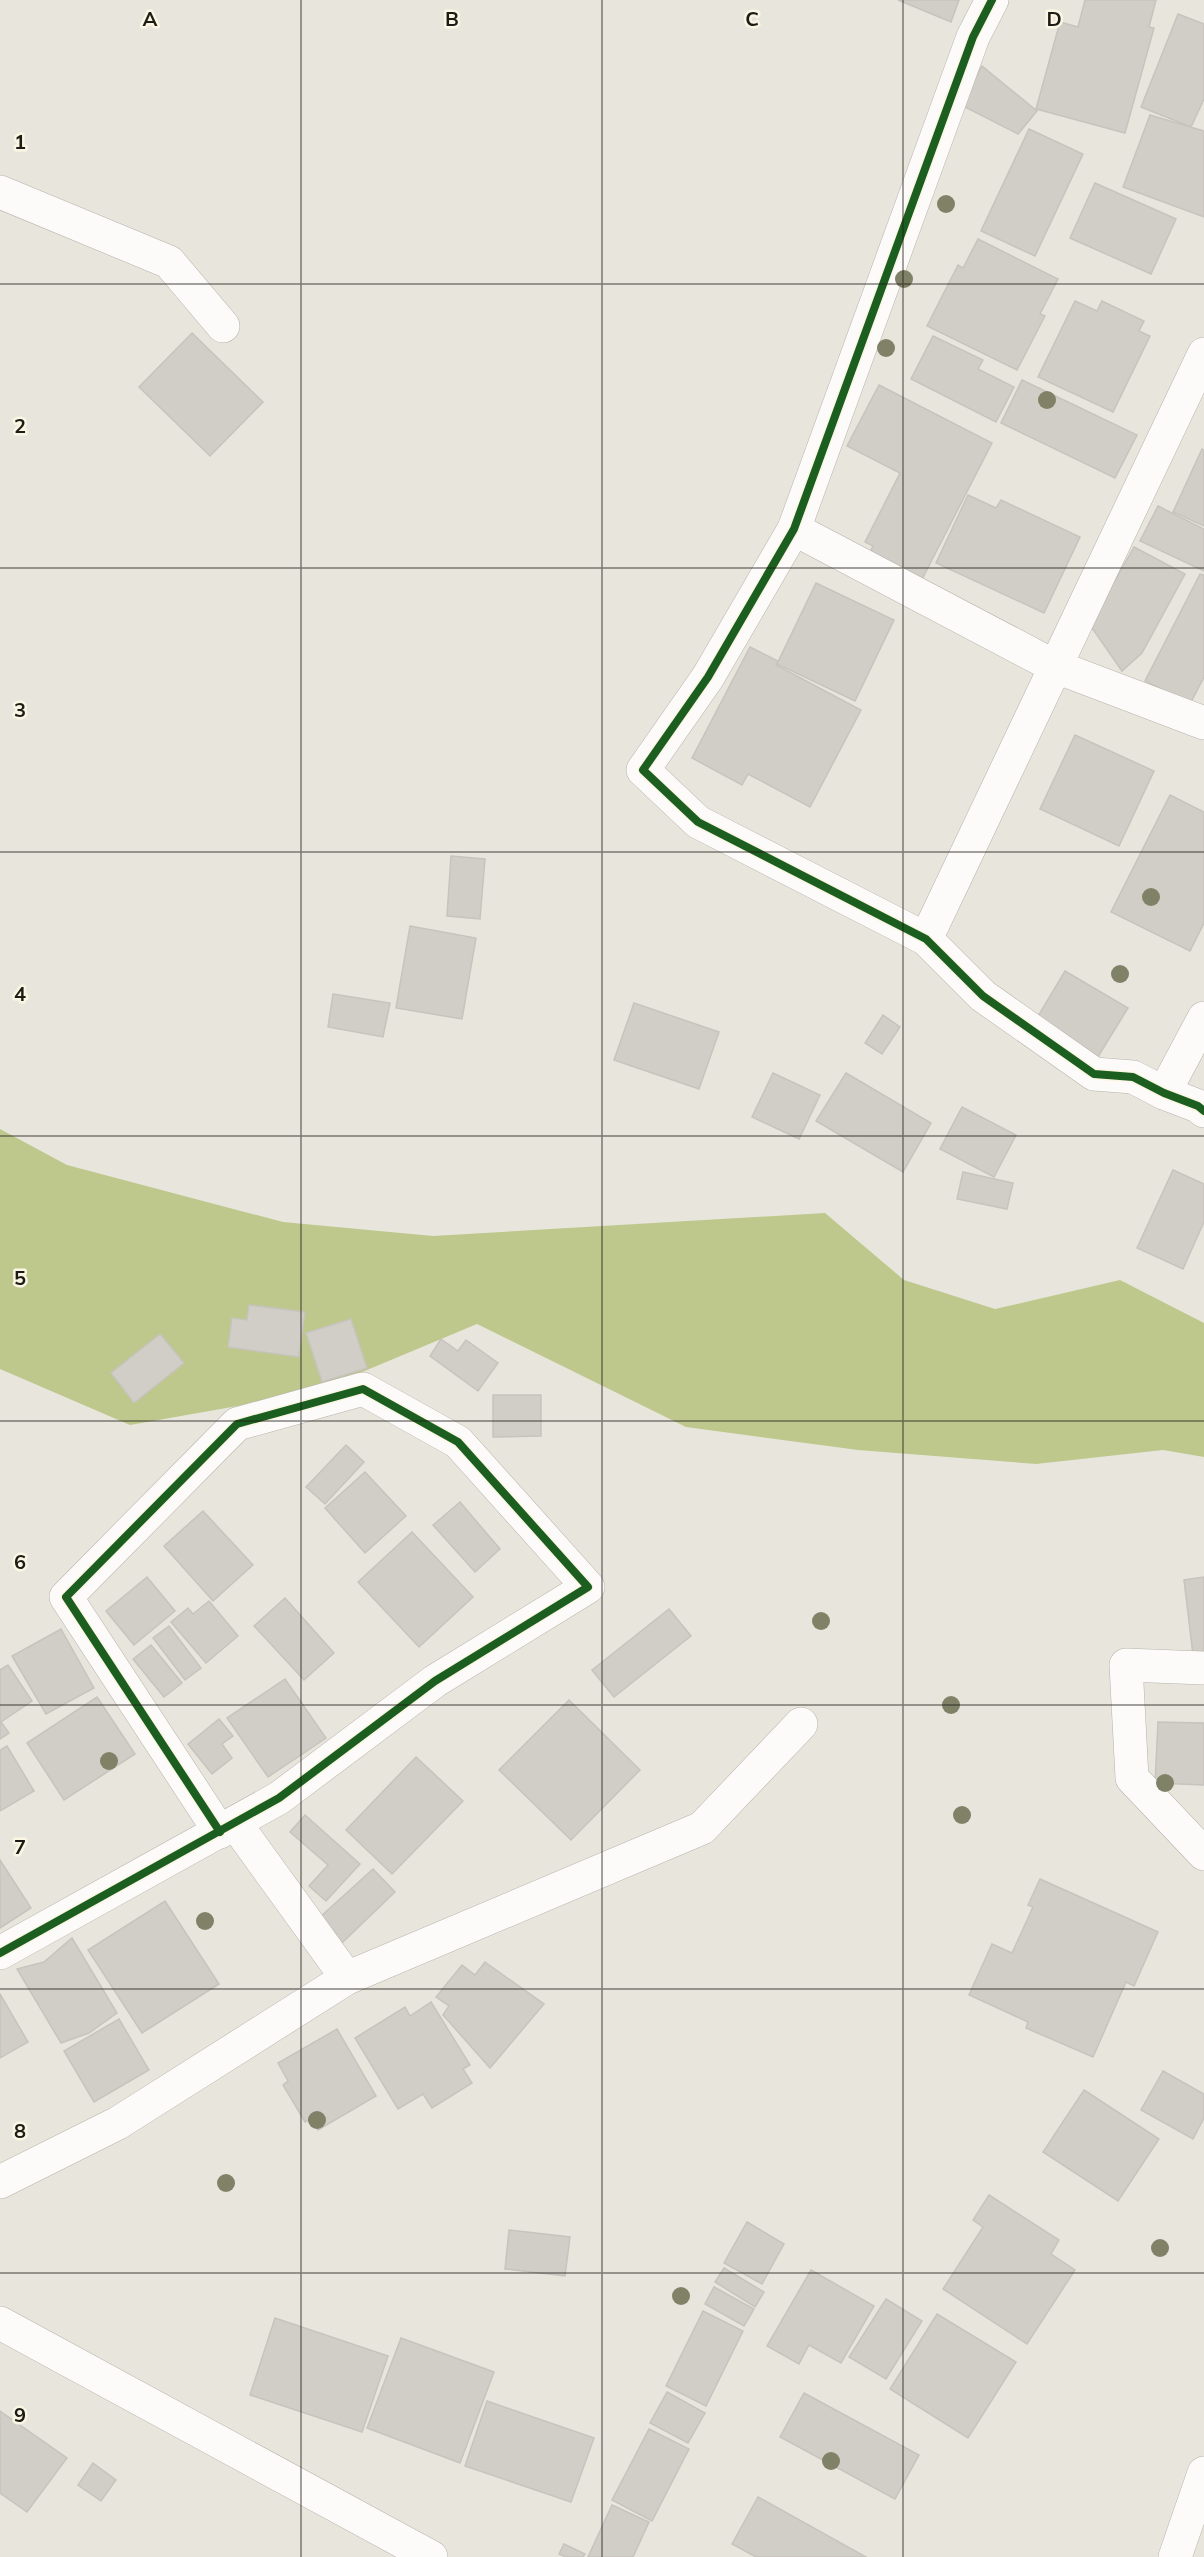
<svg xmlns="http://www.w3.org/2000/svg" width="1204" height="2557" viewBox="0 0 1204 2557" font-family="Mulish,sans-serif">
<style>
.forest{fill:#bec88d}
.building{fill:#d1cec7;stroke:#c7c3bd;stroke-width:1.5}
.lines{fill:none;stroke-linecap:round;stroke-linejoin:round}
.minor-casing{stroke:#b4b3ab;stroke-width:34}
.minor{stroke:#fcfbfa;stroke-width:33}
.cycleway-casing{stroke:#fbf6e4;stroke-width:11}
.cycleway{stroke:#1b5e20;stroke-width:8}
.tree{fill:#808267}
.grid{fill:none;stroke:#1d1b15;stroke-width:1.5;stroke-opacity:0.55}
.grid-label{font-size:20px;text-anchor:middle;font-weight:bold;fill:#1d1b15;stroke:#fbf6e4;stroke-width:5;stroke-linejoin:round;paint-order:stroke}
</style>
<rect width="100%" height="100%" fill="#e8e6dc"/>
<polygon class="forest" points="0,1129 67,1165 283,1222 433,1236 825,1213 904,1280 995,1309 1120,1280 1204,1323 1204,1457 1163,1450 1036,1464 858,1450 686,1427 477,1324 312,1393 130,1425 0,1369"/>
<g class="building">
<polygon points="898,0 959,0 951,22"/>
<polygon points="1085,0 1156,0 1149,27 1154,28 1125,133 1036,109 1060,22 1078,27"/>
<polygon points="1178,14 1204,24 1204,99 1191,127 1141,107"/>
<polygon points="982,66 1037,111 1018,134 961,105"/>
<polygon points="1150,115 1204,131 1204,217 1123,187"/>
<polygon points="1029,129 1083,154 1035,256 981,231"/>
<polygon points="1095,183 1176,219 1151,274 1070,238"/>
<polygon points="978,239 1058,279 1040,314 1045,316 1017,370 927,326 958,265 963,268"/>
<polygon points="1075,301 1097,311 1102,301 1144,321 1139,331 1150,336 1113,412 1038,377"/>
<polygon points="192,333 263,402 210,456 139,387"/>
<polygon points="933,336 983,360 978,369 1014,387 996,422 911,379"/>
<polygon points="1022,380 1137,435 1115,478 1001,423"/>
<polygon points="879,385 992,443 916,591 864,564 873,546 865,542 900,473 847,446"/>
<polygon points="1202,449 1204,450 1204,526 1173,512"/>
<polygon points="968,495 996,508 1001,500 1080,537 1044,613 936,563"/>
<polygon points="1158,506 1204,529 1204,571 1140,541"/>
<polygon points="1134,547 1185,574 1142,653 1122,671 1090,625"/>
<polygon points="1200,574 1204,575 1204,677 1190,704 1145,681"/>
<polygon points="816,583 894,620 855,701 777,664"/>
<polygon points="750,647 778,661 776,665 861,710 810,807 748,774 742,785 692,758"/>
<polygon points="1075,735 1154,771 1119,846 1040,809"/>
<polygon points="1170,795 1204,812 1204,923 1190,951 1111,912"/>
<polygon points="451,856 485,859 480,919 447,916"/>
<polygon points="410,926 476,938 462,1019 396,1008"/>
<polygon points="1065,971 1128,1008 1093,1065 1031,1028"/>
<polygon points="333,994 390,1003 383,1037 328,1027"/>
<polygon points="634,1003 719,1032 699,1089 614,1060"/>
<polygon points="883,1015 900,1027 882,1054 865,1043"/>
<polygon points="773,1073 820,1095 799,1139 752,1117"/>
<polygon points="846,1073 931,1123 903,1172 816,1121"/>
<polygon points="962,1107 1016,1135 994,1177 940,1149"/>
<polygon points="1173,1170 1204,1184 1204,1222 1183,1269 1137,1248"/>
<polygon points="963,1172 1013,1183 1007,1209 957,1199"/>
<polygon points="249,1305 305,1312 299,1357 228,1347 232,1318 247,1320"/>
<polygon points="351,1319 367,1368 322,1382 306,1333"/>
<polygon points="160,1334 184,1363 134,1403 111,1373"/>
<polygon points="441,1339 458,1351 466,1340 498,1363 478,1391 430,1356"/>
<polygon points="493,1395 541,1395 541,1436 493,1437"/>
<polygon points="346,1445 364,1462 325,1504 306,1487"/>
<polygon points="365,1472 406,1516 365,1553 325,1508"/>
<polygon points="460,1502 500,1549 475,1572 433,1525"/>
<polygon points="203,1511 253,1565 213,1601 164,1546"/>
<polygon points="412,1532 473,1597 419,1647 358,1582"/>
<polygon points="147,1577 175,1611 134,1645 106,1611"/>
<polygon points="1204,1577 1204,1661 1194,1663 1184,1580"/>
<polygon points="285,1598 334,1653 304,1680 254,1626"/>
<polygon points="209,1601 238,1636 206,1663 171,1622 188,1608 193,1614"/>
<polygon points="669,1609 691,1636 614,1697 592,1670"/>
<polygon points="169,1626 201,1668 185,1680 153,1638"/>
<polygon points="61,1629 94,1688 46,1714 12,1656"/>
<polygon points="151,1645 182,1683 164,1697 133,1659"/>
<polygon points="8,1665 32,1701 1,1722 9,1733 0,1739 0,1670"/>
<polygon points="285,1679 326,1738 268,1777 227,1718"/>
<polygon points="97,1697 135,1754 64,1800 27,1743"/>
<polygon points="569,1700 640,1770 571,1840 499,1770"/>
<polygon points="219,1719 233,1736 222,1744 232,1758 212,1774 188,1744"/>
<polygon points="1158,1722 1204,1723 1204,1785 1155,1783"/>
<polygon points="7,1746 34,1791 0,1811 0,1750"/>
<polygon points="416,1757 463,1801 392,1874 346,1830"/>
<polygon points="305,1815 360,1864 326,1901 309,1886 328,1865 290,1832"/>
<polygon points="0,1860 31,1908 0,1928"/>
<polygon points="373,1869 395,1892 342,1943 319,1918"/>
<polygon points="1040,1879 1158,1932 1134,1986 1126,1982 1093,2057 1026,2028 1028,2022 969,1995 992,1944 1012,1953 1033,1907 1028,1905"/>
<polygon points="165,1901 219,1984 142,2033 88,1950"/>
<polygon points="72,1938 117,2013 89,2033 61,2043 17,1969 44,1962"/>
<polygon points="485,1962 544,2004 490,2068 443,2015 449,2006 436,1997 462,1965 475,1975"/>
<polygon points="0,1994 28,2042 0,2058"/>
<polygon points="431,2002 470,2065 463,2069 472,2083 432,2108 423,2094 398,2109 355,2038 405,2007 410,2016"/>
<polygon points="119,2019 149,2070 94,2102 64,2051"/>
<polygon points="337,2029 376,2096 318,2130 311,2119 305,2122 283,2085 288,2081 278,2063"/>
<polygon points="1163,2071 1204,2094 1204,2118 1193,2139 1141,2110"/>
<polygon points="1084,2090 1159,2139 1118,2201 1043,2152"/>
<polygon points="989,2195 1059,2240 1051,2254 1075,2270 1027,2344 943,2289 983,2227 973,2220"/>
<polygon points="747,2222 784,2244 762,2284 724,2263"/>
<polygon points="509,2230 570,2237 565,2276 505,2269"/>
<polygon points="724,2268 764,2292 755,2307 715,2282"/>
<polygon points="811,2270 874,2306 841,2363 809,2345 799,2364 767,2346"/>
<polygon points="714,2287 754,2309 744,2326 705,2304"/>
<polygon points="886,2299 922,2321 886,2379 849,2357"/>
<polygon points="703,2311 743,2331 706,2406 666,2386"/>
<polygon points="937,2314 1016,2362 968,2438 890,2389"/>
<polygon points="275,2318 388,2356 362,2432 250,2395"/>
<polygon points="401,2338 494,2372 460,2463 367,2428"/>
<polygon points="667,2392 705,2413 688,2443 650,2423"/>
<polygon points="804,2393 919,2455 895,2499 780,2437"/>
<polygon points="487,2401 594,2438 571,2502 465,2466"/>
<polygon points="0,2411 67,2458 27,2512 0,2493"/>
<polygon points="649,2429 689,2449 652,2521 612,2500"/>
<polygon points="93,2463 116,2480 101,2501 78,2485"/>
<polygon points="758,2497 866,2557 756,2557 732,2544"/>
<polygon points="612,2505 649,2522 633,2557 588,2557"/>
<polygon points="564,2544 585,2554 583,2557 566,2557 559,2554"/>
</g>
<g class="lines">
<g class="minor-casing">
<g id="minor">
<polyline points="992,0 973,37 794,529 708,677 643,770 698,822 926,939 983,996 1094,1074 1133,1077 1164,1093 1198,1106 1204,1111"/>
<polyline points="0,192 169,262 223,326"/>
<polyline points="794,529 1054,666 1204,723"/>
<polyline points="926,939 1204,354"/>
<polyline points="1164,1093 1204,1018"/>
<polyline points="1204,1668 1126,1665 1132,1778 1204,1854"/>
<polyline points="235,1823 347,1978"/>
<polyline points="0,1953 279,1798 435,1681 588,1587 458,1442 363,1389 237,1424 66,1597 220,1832"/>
<polyline points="0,2182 118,2123 347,1978 702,1828 801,1724"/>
<polyline points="0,2323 431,2557"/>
<polyline points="1175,2557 1204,2473"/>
</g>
</g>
<use href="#minor" class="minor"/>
<g class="cycleway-casing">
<g id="cycleway">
<polyline points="992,0 973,37 794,529 708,677 643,770 698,822 926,939 983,996 1094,1074 1133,1077 1164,1093 1198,1106 1204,1111"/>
<polyline points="0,1953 279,1798 435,1681 588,1587 458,1442 363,1389 237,1424 66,1597 220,1832"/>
</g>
</g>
<use href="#cycleway" class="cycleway"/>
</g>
<g class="tree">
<circle cx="946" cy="204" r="9"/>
<circle cx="904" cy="279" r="9"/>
<circle cx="886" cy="348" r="9"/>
<circle cx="1047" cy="400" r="9"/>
<circle cx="1151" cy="897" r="9"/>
<circle cx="1120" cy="974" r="9"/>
<circle cx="821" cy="1621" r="9"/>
<circle cx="951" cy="1705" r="9"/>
<circle cx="109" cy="1761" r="9"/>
<circle cx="1165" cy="1783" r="9"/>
<circle cx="962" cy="1815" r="9"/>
<circle cx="205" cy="1921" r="9"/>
<circle cx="317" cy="2120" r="9"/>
<circle cx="226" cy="2183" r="9"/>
<circle cx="1160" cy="2248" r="9"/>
<circle cx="681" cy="2296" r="9"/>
<circle cx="831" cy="2461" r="9"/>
</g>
<path class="grid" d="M301,0V2557M602,0V2557M903,0V2557M0,284H1204M0,568H1204M0,852H1204M0,1136H1204M0,1421H1204M0,1705H1204M0,1989H1204M0,2273H1204"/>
<g class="grid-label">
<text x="150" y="26">A</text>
<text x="452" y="26">B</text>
<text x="752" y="26">C</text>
<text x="1054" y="26">D</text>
<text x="20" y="149">1</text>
<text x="20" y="433">2</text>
<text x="20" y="717">3</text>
<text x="20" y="1001">4</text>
<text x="20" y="1285">5</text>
<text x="20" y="1569">6</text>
<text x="20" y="1854">7</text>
<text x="20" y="2138">8</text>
<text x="20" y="2422">9</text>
</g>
</svg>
